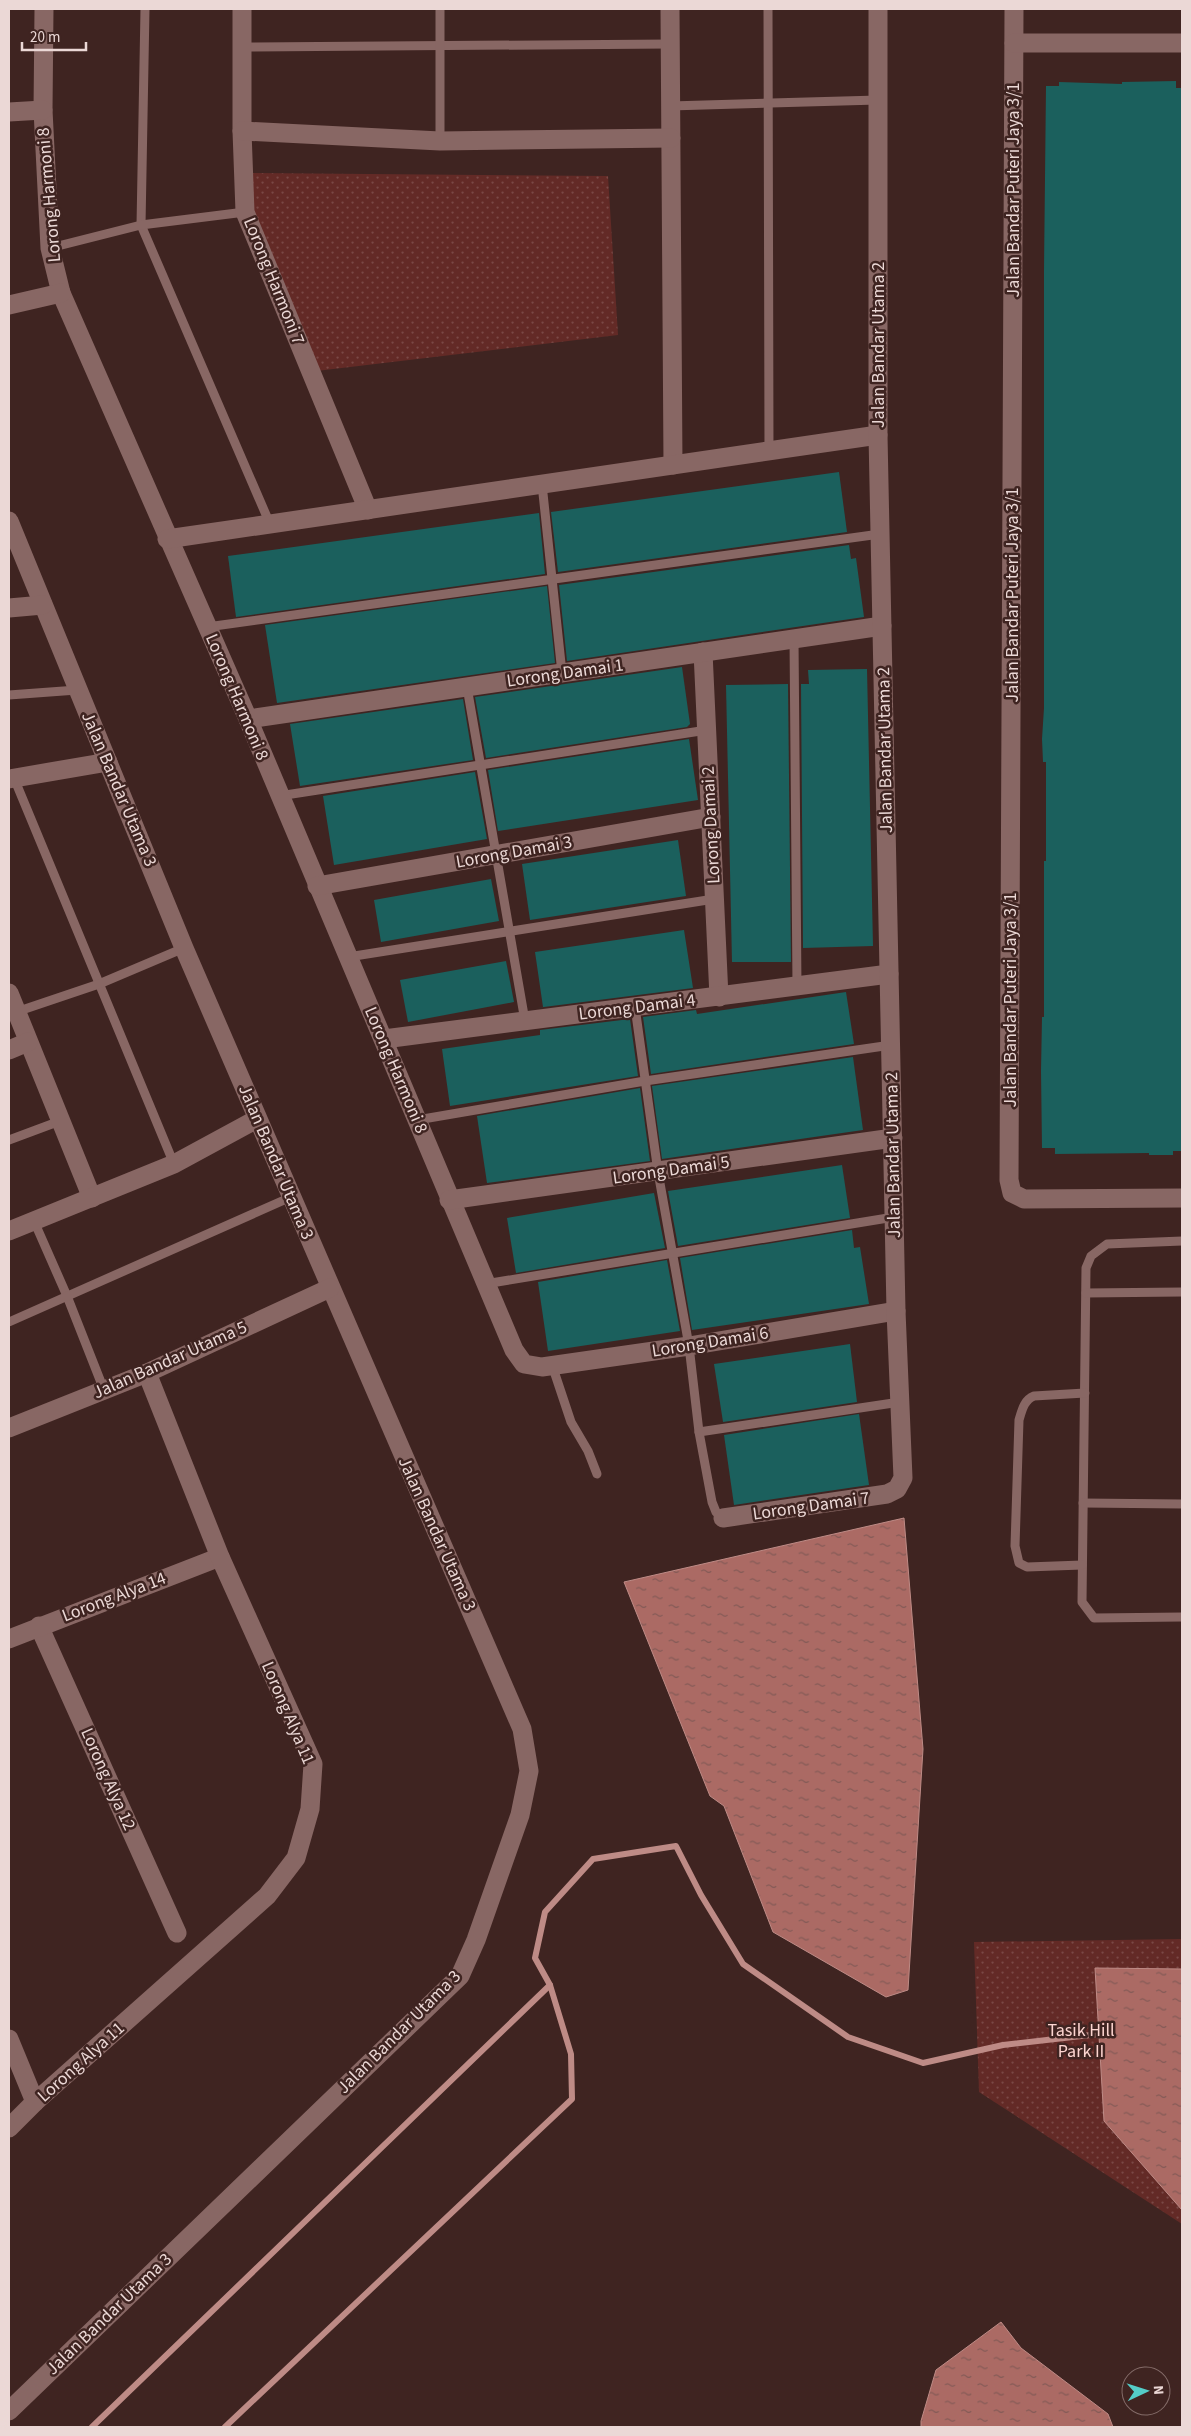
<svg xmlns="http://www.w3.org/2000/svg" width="1191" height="2436" viewBox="0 0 1191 2436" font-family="'Source Sans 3',sans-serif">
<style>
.park{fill:url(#park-dots)}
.water{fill:url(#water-ripples);stroke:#be8b86}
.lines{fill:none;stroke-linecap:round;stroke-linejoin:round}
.stream{stroke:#be8b86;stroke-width:6}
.building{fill:#1b605d}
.service{stroke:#886764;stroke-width:9}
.minor{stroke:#886764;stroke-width:19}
.labels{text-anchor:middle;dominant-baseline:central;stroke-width:5;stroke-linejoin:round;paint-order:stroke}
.street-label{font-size:18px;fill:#ebd8d6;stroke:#3f2421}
.park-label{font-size:18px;fill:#fdd5d0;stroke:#3f2421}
</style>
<defs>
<pattern id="park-dots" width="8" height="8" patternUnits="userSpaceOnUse" patternTransform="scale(1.25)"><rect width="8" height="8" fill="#632a26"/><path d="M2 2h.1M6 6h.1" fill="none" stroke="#7a4845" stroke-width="1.8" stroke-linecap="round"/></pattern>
<pattern id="water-ripples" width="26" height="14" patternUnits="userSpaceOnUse" patternTransform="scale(1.25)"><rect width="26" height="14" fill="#ab6a64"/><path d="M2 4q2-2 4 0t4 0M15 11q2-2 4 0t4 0" fill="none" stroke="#835a56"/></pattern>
</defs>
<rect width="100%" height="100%" fill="#3f2421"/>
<g class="park">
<polygon points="241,173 608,176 618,335 308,372"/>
<polygon points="1182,1939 1182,2224 979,2092 974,1942"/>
</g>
<g class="water">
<polygon points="904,1518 923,1749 908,1990 886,1997 773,1932 724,1806 710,1796 624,1582"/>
<polygon points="1095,1968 1182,1969 1182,2210 1104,2121"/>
<polygon points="1001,2322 1021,2348 1108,2414 1113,2427 921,2427 921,2421 936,2370"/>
</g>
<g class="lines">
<g class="stream">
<polyline points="92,2427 550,1985"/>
<polyline points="225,2427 572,2099 571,2054 550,1985 535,1958 545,1912 593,1859 676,1846 701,1895 743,1964 848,2037 923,2063 1003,2045 1099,2034 1105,2036"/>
</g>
</g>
<g class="building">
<polygon points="1176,81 1176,88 1182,88 1182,1151 1173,1151 1173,1155 1149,1155 1149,1153 1055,1154 1055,1148 1042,1148 1041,1071 1042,1017 1044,1017 1044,861 1046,861 1046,762 1043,762 1042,739 1044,708 1044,270 1046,86 1059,86 1059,82 1122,84 1122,82"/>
<polygon points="839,472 847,532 558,572 551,512"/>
<polygon points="539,513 545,574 236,617 228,556"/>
<polygon points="849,545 851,559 856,558 864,617 567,661 559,585"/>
<polygon points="547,586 555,663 277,703 265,625"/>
<polygon points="682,667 690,724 687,727 486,758 475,697"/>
<polygon points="867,669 873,946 803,948 801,684 809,684 808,670"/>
<polygon points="788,684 791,962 732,962 726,685"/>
<polygon points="463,699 473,760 300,786 290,724"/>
<polygon points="689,739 698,800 498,831 488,770"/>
<polygon points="475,772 487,839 334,865 323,796"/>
<polygon points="678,840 686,896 530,920 522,864"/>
<polygon points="491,879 499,921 381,942 374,900"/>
<polygon points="684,930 693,988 536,1008 543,1007 535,952"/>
<polygon points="506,961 514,1002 408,1022 400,980"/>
<polygon points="846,992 854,1044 651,1074 643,1017 696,1010 697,1014"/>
<polygon points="630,1019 638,1076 450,1106 442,1049 540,1035 540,1030"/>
<polygon points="853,1057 863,1130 662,1159 652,1086"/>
<polygon points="640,1088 650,1161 487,1183 477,1116"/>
<polygon points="842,1165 850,1218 678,1246 668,1191"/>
<polygon points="654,1193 665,1248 516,1273 507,1218"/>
<polygon points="852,1230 854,1248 860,1247 869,1304 692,1330 680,1258"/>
<polygon points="667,1260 680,1331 548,1351 538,1282"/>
<polygon points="850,1344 857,1402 723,1422 714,1364"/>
<polygon points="859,1414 869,1485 734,1505 724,1435"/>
</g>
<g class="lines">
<g class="service">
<polyline points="145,9 141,225 270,524"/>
<polyline points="768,9 769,451"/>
<polyline points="241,47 670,44"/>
<polyline points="670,106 878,100"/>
<polyline points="440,141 440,9"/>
<polyline points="50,248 141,225 245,212"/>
<polyline points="542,484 562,673"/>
<polyline points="207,627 880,534"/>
<polyline points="794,639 797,986"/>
<polyline points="467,687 525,1021"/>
<polyline points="9,695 77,690"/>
<polyline points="14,778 174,1164"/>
<polyline points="279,796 707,730"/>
<polyline points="348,957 714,899"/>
<polyline points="635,1007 658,1172 689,1346 699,1432 712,1502 716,1512 723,1518"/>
<polyline points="16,1012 99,984 184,948"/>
<polyline points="417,1120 645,1081 891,1045"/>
<polyline points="9,1140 60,1121"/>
<polyline points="34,1221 67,1296 104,1390"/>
<polyline points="1182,1241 1107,1244 1091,1256 1086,1268 1082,1602 1094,1618 1182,1617"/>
<polyline points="485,1284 894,1217"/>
<polyline points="1086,1293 1182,1292"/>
<polyline points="9,1322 291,1197"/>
<polyline points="552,1365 571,1422 588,1451 597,1474"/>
<polyline points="699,1432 900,1402"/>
<polyline points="1083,1503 1182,1504"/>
<path d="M1082,1565L1027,1567L1019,1563L1015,1546L1019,1420C1022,1410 1024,1400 1034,1396L1085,1393"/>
</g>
<g class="minor">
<polyline points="44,9 43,110 50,248 61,293 248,719 514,1350 524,1364 542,1367 689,1346 896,1311"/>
<polyline points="242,9 242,131 245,212 368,510"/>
<polyline points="670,9 673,465"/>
<polyline points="1014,9 1009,1180 1012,1193 1024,1199 1182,1198"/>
<polyline points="1014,43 1182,43"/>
<polyline points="9,112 43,110"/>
<polyline points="242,131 440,141 671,138"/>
<polyline points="9,305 61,293"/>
<polyline points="9,521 184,948 522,1729 529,1771 520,1815 476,1940 460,1976 9,2411"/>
<polyline points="167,539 878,435"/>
<polyline points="9,608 43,605"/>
<polyline points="703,652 719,997"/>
<polyline points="248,719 882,626"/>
<polyline points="9,779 108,762"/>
<polyline points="317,886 711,817"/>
<polyline points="9,993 92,1198"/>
<polyline points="384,1039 889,974"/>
<polyline points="9,1050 28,1042"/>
<polyline points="449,1200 893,1138"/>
<polyline points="9,1231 174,1164 257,1119"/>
<polyline points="9,1428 147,1373 330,1288"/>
<polyline points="723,1518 887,1494 897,1489 903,1478 896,1311 878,435 878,9"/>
<polyline points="39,1626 177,1933"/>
<polyline points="9,1639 220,1557"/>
<polyline points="9,2039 35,2102"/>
<polyline points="9,2128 35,2102 267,1896 296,1858 310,1809 313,1764 220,1557 147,1373"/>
</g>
</g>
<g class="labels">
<g class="street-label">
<text transform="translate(1013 190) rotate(-90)">Jalan Bandar Puteri Jaya 3/1</text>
<text transform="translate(49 195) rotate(-95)">Lorong Harmoni 8</text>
<text transform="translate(274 281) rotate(68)">Lorong Harmoni 7</text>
<text transform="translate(878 345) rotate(-90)">Jalan Bandar Utama 2</text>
<text transform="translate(1012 595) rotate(-90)">Jalan Bandar Puteri Jaya 3/1</text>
<text transform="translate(565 673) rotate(-8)">Lorong Damai 1</text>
<text transform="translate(237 697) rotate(67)">Lorong Harmoni 8</text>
<text transform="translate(885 750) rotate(-91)">Jalan Bandar Utama 2</text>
<text transform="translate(119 789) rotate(67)">Jalan Bandar Utama 3</text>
<text transform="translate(711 825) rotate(-93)">Lorong Damai 2</text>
<text transform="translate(514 852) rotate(-10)">Lorong Damai 3</text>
<text transform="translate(1010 1000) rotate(-90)">Jalan Bandar Puteri Jaya 3/1</text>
<text transform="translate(637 1007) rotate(-7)">Lorong Damai 4</text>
<text transform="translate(396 1070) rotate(67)">Lorong Harmoni 8</text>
<text transform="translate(893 1155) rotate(-91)">Jalan Bandar Utama 2</text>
<text transform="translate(276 1162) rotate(67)">Jalan Bandar Utama 3</text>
<text transform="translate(671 1170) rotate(-8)">Lorong Damai 5</text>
<text transform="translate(710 1342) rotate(-9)">Lorong Damai 6</text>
<text transform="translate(170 1360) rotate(-24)">Jalan Bandar Utama 5</text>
<text transform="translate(811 1506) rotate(-8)">Lorong Damai 7</text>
<text transform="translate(437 1534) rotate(66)">Jalan Bandar Utama 3</text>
<text transform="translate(114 1597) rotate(-21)">Lorong Alya 14</text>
<text transform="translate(288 1713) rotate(67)">Lorong Alya 11</text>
<text transform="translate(108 1779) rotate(66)">Lorong Alya 12</text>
<text transform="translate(399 2032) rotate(-45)">Jalan Bandar Utama 3</text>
<text transform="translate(81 2062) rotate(-42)">Lorong Alya 11</text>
<text transform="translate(109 2314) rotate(-44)">Jalan Bandar Utama 3</text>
</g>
<g class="park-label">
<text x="1081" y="2030">Tasik Hill<tspan x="1081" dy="21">Park II</tspan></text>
</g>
</g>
<rect width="1191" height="2436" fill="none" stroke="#ebd8d6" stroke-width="20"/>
<g transform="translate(1146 2391) rotate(86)"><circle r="24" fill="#3f2421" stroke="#846c69"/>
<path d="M0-4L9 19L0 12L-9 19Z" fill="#54cdc8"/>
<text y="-8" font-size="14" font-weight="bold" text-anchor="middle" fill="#ebd8d6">N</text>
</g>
<path d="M22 42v8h64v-8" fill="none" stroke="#ebd8d6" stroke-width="2.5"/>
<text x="30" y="42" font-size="15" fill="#ebd8d6" stroke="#3f2421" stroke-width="4" paint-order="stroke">20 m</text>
</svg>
